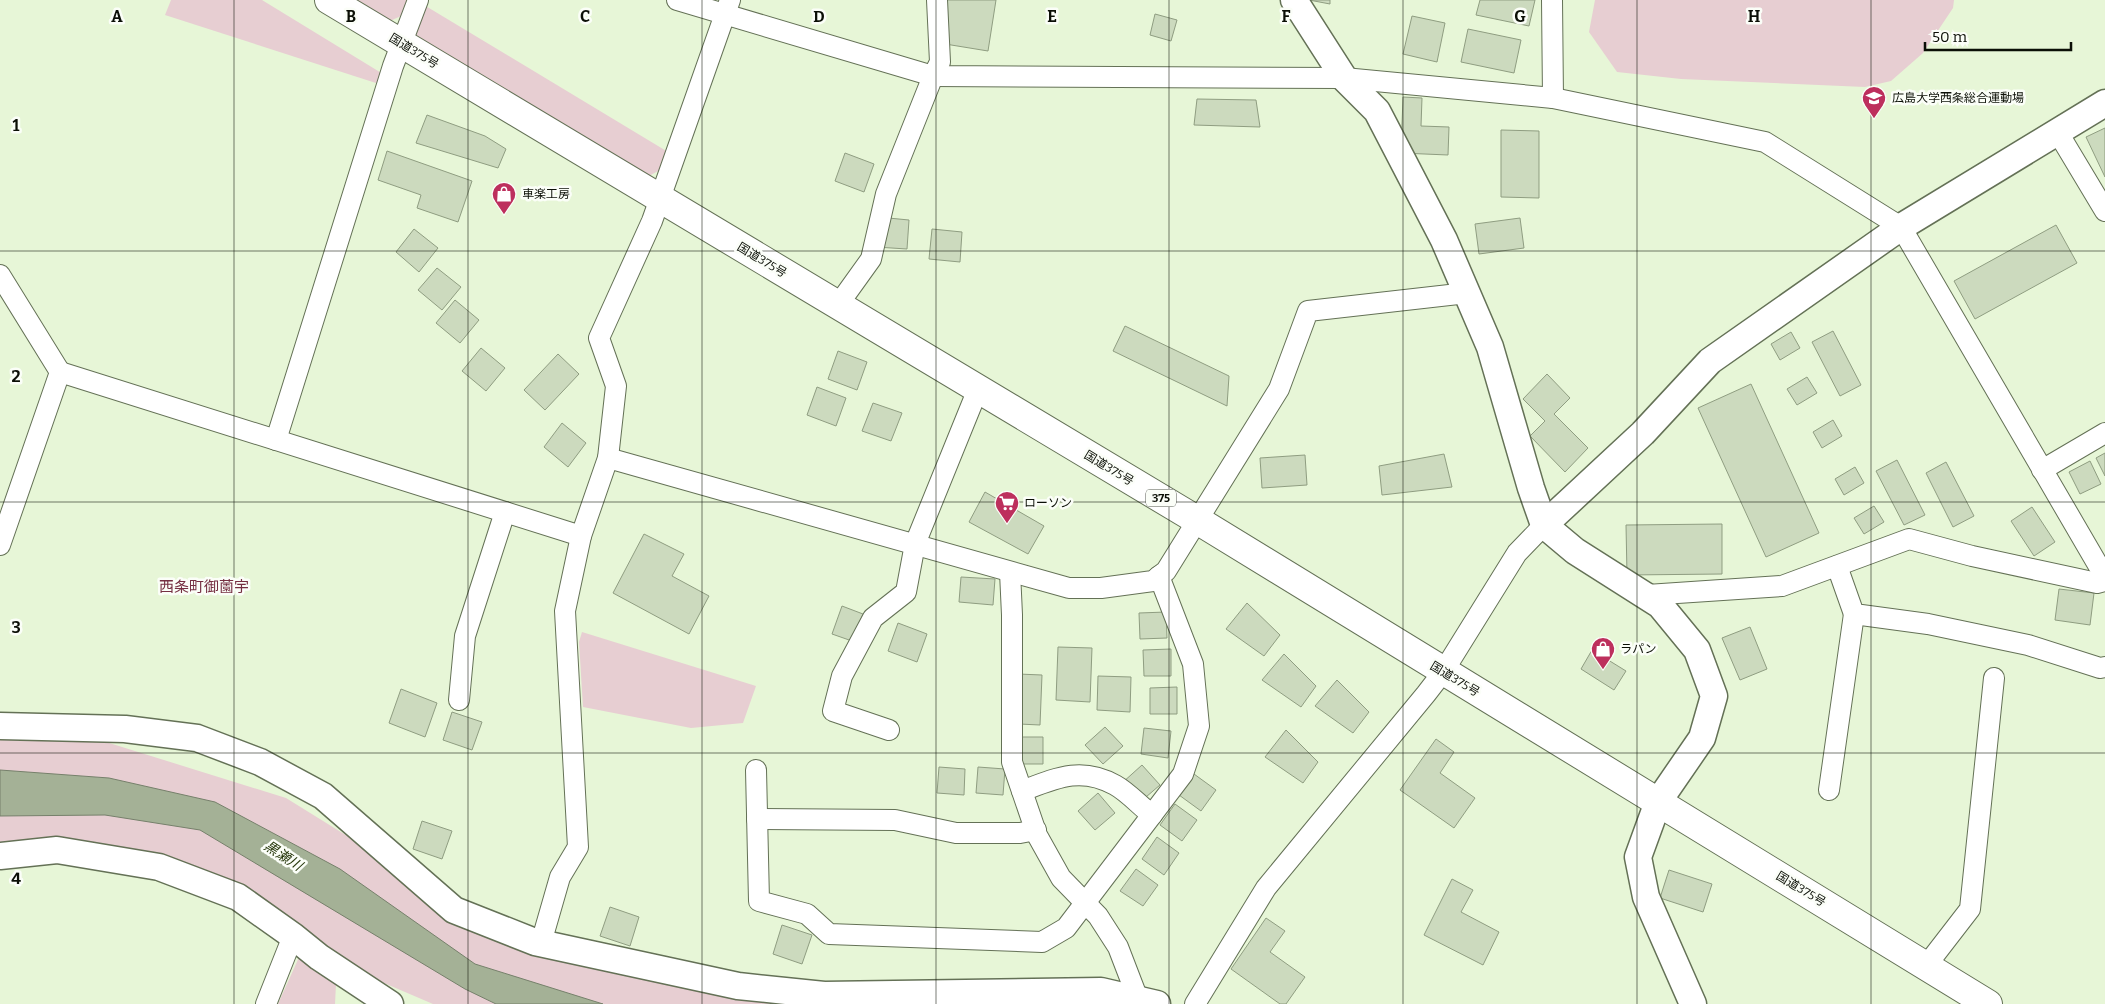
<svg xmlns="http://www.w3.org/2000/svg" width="2105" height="1004" viewBox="0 0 2105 1004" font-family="Bitter,'Noto Sans JP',serif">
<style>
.green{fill:#e7ced2}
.water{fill:#a4b196;stroke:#76806b}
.building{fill:#ccdabe;stroke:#8f9d81}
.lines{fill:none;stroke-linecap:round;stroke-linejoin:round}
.minor-casing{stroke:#647156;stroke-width:22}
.tertiary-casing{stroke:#647156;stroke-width:29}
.trunk-casing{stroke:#647156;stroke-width:30}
.minor{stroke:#fff;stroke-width:20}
.tertiary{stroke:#fff;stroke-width:26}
.trunk{stroke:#fff;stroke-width:28}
.grid{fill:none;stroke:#0b0f06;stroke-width:1;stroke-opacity:0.55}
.labels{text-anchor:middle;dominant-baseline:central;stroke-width:5;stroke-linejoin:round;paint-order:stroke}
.shield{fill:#fbfef8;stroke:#53574f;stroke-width:1}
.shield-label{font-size:11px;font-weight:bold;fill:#0b0f06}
.street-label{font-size:12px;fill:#0b0f06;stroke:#fbfef8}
.poi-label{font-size:12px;fill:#0b0f06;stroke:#fbfef8;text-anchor:start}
.water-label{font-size:14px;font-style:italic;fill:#28390d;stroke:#fbfef8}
.quarter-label{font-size:15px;fill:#752f41;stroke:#fbfef8}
.grid-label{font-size:16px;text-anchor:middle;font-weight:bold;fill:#0b0f06;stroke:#fbfef8;stroke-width:5;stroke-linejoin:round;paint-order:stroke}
</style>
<rect width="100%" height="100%" fill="#e7f6d7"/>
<g class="green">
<polygon points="171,0 262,0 383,74 379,84 165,15"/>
<polygon points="355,0 407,0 401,16 390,21"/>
<polygon points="1595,0 1954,0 1953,8 1923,53 1891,81 1865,87 1681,79 1617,72 1589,32"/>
<polygon points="424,5 668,152 660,170 647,177 417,39 414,27"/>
<polygon points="582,632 756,686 743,723 691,728 583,707 579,642"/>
<polygon points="0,726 61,728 286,798 386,860 454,917 824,995 1102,1004 433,1004 377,980 205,869 0,863"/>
<polygon points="300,955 336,984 335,1004 278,1004"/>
</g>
<polygon class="water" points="0,770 109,778 215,802 340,869 475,964 603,1004 496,1004 465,989 200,830 105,815 0,816"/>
<g class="building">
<polygon points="946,0 996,0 988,51 939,43"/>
<polygon points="1309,0 1330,0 1330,4"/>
<polygon points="1480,0 1535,0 1529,26 1476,15"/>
<polygon points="1155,14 1177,20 1171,41 1150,35"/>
<polygon points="1412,16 1445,23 1437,62 1403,54"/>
<polygon points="1468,29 1521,40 1514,73 1461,62"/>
<polygon points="1403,97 1422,98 1421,126 1449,127 1448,155 1401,153"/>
<polygon points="1197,99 1256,100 1260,127 1194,125"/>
<polygon points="427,115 485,136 506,149 498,168 416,143"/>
<polygon points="2105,128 2105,177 2086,137"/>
<polygon points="1501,130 1539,131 1539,198 1501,197"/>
<polygon points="387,151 472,181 458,222 417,208 421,195 378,180"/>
<polygon points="845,153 874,164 864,192 835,181"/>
<polygon points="878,217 909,220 907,249 876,247"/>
<polygon points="1520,218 1524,248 1479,254 1475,224"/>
<polygon points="2056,225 2077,263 1975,319 1954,281"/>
<polygon points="414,229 438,248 419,272 396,252"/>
<polygon points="932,229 962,232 960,262 929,259"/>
<polygon points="437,268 461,287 442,310 418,290"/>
<polygon points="455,300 479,320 460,343 436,323"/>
<polygon points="1125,326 1229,376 1227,406 1113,351"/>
<polygon points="1833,331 1861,385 1840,396 1812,342"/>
<polygon points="1791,332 1800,348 1780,360 1771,344"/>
<polygon points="481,348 505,368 486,391 462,371"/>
<polygon points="838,351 867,362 857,390 828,379"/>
<polygon points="558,354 579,374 545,410 524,390"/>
<polygon points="1547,374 1570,398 1554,414 1588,448 1565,472 1530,436 1545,421 1523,399"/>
<polygon points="1807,377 1817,393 1797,405 1787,389"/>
<polygon points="1751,384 1819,533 1766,557 1698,408"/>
<polygon points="817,387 846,398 836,426 807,415"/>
<polygon points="873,403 902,413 891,441 862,431"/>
<polygon points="1833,420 1842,436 1822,448 1813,432"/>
<polygon points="562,423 586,443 568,467 544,447"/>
<polygon points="2105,453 2105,476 2096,458"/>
<polygon points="1444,454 1452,487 1382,495 1379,466"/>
<polygon points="1305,455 1307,485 1262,488 1260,458"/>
<polygon points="1897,460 1925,515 1904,525 1876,471"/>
<polygon points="2090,461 2101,484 2080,494 2069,472"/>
<polygon points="1946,462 1974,516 1953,527 1926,473"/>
<polygon points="1855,467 1864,483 1844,495 1835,479"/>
<polygon points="985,492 1044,526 1028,554 969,522"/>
<polygon points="1874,506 1884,522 1864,534 1854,518"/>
<polygon points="2032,507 2055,542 2034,556 2011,521"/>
<polygon points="1722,524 1722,574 1627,575 1626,525"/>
<polygon points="644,534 684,554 672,576 709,596 689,634 613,593"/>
<polygon points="961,577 995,579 993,605 959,602"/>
<polygon points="2059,589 2094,593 2090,625 2055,620"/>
<polygon points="1247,603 1280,635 1264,656 1226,629"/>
<polygon points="842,606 863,614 852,641 832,634"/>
<polygon points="1166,612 1167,638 1140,639 1139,613"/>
<polygon points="898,623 927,634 917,662 888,651"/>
<polygon points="1750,627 1767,669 1740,680 1722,638"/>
<polygon points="1058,647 1092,648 1090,702 1056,700"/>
<polygon points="1171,649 1171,676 1144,676 1143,650"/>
<polygon points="1592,650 1626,671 1614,690 1581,669"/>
<polygon points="1284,654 1316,686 1301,707 1262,680"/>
<polygon points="1018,674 1042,675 1040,725 1019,724"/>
<polygon points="1098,676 1131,677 1130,712 1097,710"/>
<polygon points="1337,680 1369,712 1353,733 1315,706"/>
<polygon points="1177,687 1177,714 1150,714 1150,688"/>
<polygon points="401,689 437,703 425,737 389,723"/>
<polygon points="452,712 482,722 472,750 443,740"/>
<polygon points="1105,727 1123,746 1103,764 1085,745"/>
<polygon points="1144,728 1171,731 1168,758 1141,754"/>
<polygon points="1286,730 1318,762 1303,783 1265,757"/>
<polygon points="1016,737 1043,737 1043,764 1017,764"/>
<polygon points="1436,739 1454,752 1440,773 1475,798 1454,828 1400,790"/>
<polygon points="1142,765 1160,785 1139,803 1122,783"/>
<polygon points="939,767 965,769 964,795 937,793"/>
<polygon points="978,767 1005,769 1003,795 976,793"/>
<polygon points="1194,774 1216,790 1201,811 1179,795"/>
<polygon points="1098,793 1115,813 1095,830 1078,811"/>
<polygon points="1175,804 1197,820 1182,841 1160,825"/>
<polygon points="422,821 452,831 442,859 413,849"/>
<polygon points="1157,837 1179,853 1164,875 1142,859"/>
<polygon points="1136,869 1158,885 1143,906 1120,891"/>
<polygon points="1669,870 1712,884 1703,912 1660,898"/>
<polygon points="1452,879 1473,890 1461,912 1499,932 1483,965 1424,935"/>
<polygon points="610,907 639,917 630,946 600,936"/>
<polygon points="1266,918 1285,931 1270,952 1305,977 1286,1004 1280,1004 1231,969"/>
<polygon points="782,925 812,935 802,964 773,954"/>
</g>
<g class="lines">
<g class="minor-casing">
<g id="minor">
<polyline points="677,0 933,76 1344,78 1553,98 1765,142 1901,227 2105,577"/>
<polyline points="1552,0 1553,98"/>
<polyline points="2057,131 2105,211"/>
<polyline points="0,275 60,372"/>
<polyline points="838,305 871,259 886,194 933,76 940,62 937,0"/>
<polyline points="276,440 393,66 418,0"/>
<polyline points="608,458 1069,588 1101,588 1153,581 1166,571 1279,389 1308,311 1467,293"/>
<polyline points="2042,470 2105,433"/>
<polyline points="0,545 60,372 581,536"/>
<polyline points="1837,566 1854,614 1928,624 2028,645 2100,668 2105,667"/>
<polyline points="1010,572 1012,615 1012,762 1037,835 1061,878 1098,916 1118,947 1138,999"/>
<polyline points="1647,595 1782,586 1909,539 1972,556 2097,583 2105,581"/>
<polyline points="459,700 465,636 505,512"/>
<polyline points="889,730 833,711 842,676 873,618 906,592 915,544 978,389"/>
<polyline points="756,770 759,901 807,914 829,934 1042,942 1066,928 1183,774 1199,726 1193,664 1159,576"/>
<polyline points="1829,790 1854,614"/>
<path d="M1022,791C1056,778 1081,766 1115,785C1128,792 1140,806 1152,815"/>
<polyline points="757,819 895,820 956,833 1020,833 1036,830"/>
<polyline points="541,943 560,877 578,847 565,611 581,536 608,458 616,386 599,338 652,221 730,0"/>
<polyline points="1926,966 1970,909 1994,678"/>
<polyline points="266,1004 293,936"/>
<polyline points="1195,1004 1266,888 1426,694 1443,672 1517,553 1544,525"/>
</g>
</g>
<g class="tertiary-casing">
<g id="tertiary">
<polyline points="1294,0 1344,78 1377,111 1444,240 1490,347 1531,488 1544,525 1575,551 1660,605 1697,650 1714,696 1702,738 1658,802 1638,857 1646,897 1693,1004"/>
<polyline points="1544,525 1643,433 1710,361 1901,227 2105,103"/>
<polyline points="0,726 125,729 197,738 260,762 323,796 454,910 535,942 738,986 824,995 1101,991 1157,1004"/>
<polyline points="0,856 57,850 159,867 238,897 293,936 319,957 390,1004"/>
</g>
</g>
<g class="trunk-casing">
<polyline id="trunk" points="329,0 1197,520 1988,1004"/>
</g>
<use href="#minor" class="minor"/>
<use href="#tertiary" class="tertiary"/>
<use href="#trunk" class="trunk"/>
</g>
<path class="grid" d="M234,0V1004M468,0V1004M702,0V1004M936,0V1004M1169,0V1004M1403,0V1004M1637,0V1004M1871,0V1004M0,251H2105M0,502H2105M0,753H2105"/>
<defs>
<g id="university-pin" transform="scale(1.25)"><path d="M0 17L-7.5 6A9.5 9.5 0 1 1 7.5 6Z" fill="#bd2f5d" stroke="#fbfef8"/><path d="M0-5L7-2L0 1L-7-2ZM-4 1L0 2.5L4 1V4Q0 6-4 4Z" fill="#fff"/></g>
<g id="shop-pin" transform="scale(1.25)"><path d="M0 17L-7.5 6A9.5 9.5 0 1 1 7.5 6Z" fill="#bd2f5d" stroke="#fbfef8"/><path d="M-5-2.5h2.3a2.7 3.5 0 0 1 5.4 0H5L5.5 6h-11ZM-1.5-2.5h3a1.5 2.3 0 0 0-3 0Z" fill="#fff"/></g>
<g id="supermarket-pin" transform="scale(1.25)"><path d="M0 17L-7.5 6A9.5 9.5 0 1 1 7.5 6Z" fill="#bd2f5d" stroke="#fbfef8"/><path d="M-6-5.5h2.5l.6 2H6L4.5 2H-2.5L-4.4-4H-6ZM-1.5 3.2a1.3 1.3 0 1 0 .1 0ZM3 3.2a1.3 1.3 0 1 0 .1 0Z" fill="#fff"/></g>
</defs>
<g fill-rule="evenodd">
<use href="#university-pin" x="1874" y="98"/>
<use href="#shop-pin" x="504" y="194"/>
<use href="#supermarket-pin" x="1007" y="503"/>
<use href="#shop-pin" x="1603" y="649"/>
</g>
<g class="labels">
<rect class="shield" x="1146" y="489.5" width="30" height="17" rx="4"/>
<g class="shield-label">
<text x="1161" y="498">375</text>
</g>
<g class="street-label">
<text transform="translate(414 51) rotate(31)">国道375号</text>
<text transform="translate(762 260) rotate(31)">国道375号</text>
<text transform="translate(1109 468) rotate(31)">国道375号</text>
<text transform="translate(1455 679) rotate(31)">国道375号</text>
<text transform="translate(1801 889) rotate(31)">国道375号</text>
</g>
<g class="poi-label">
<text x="1892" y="98">広島大学西条総合運動場</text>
<text x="522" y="194">車楽工房</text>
<text x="1024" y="503">ローソン</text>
<text x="1620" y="649">ラパン</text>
</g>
<g class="water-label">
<text transform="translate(283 856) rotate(33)">黒瀬川</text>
</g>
<g class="quarter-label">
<text x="204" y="587">西条町御薗宇</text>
</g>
</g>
<g class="grid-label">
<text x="117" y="22">A</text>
<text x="351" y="22">B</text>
<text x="585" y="22">C</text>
<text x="819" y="22">D</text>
<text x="1052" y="22">E</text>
<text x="1286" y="22">F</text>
<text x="1520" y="22">G</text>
<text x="1754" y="22">H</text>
<text x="16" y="131">1</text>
<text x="16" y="382">2</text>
<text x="16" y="633">3</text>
<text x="16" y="884">4</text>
</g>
<path d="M1925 42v8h146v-8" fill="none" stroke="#0b0f06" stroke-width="2.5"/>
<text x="1932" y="42" font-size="15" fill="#0b0f06" stroke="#fbfef8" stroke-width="4" paint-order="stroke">50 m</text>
</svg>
